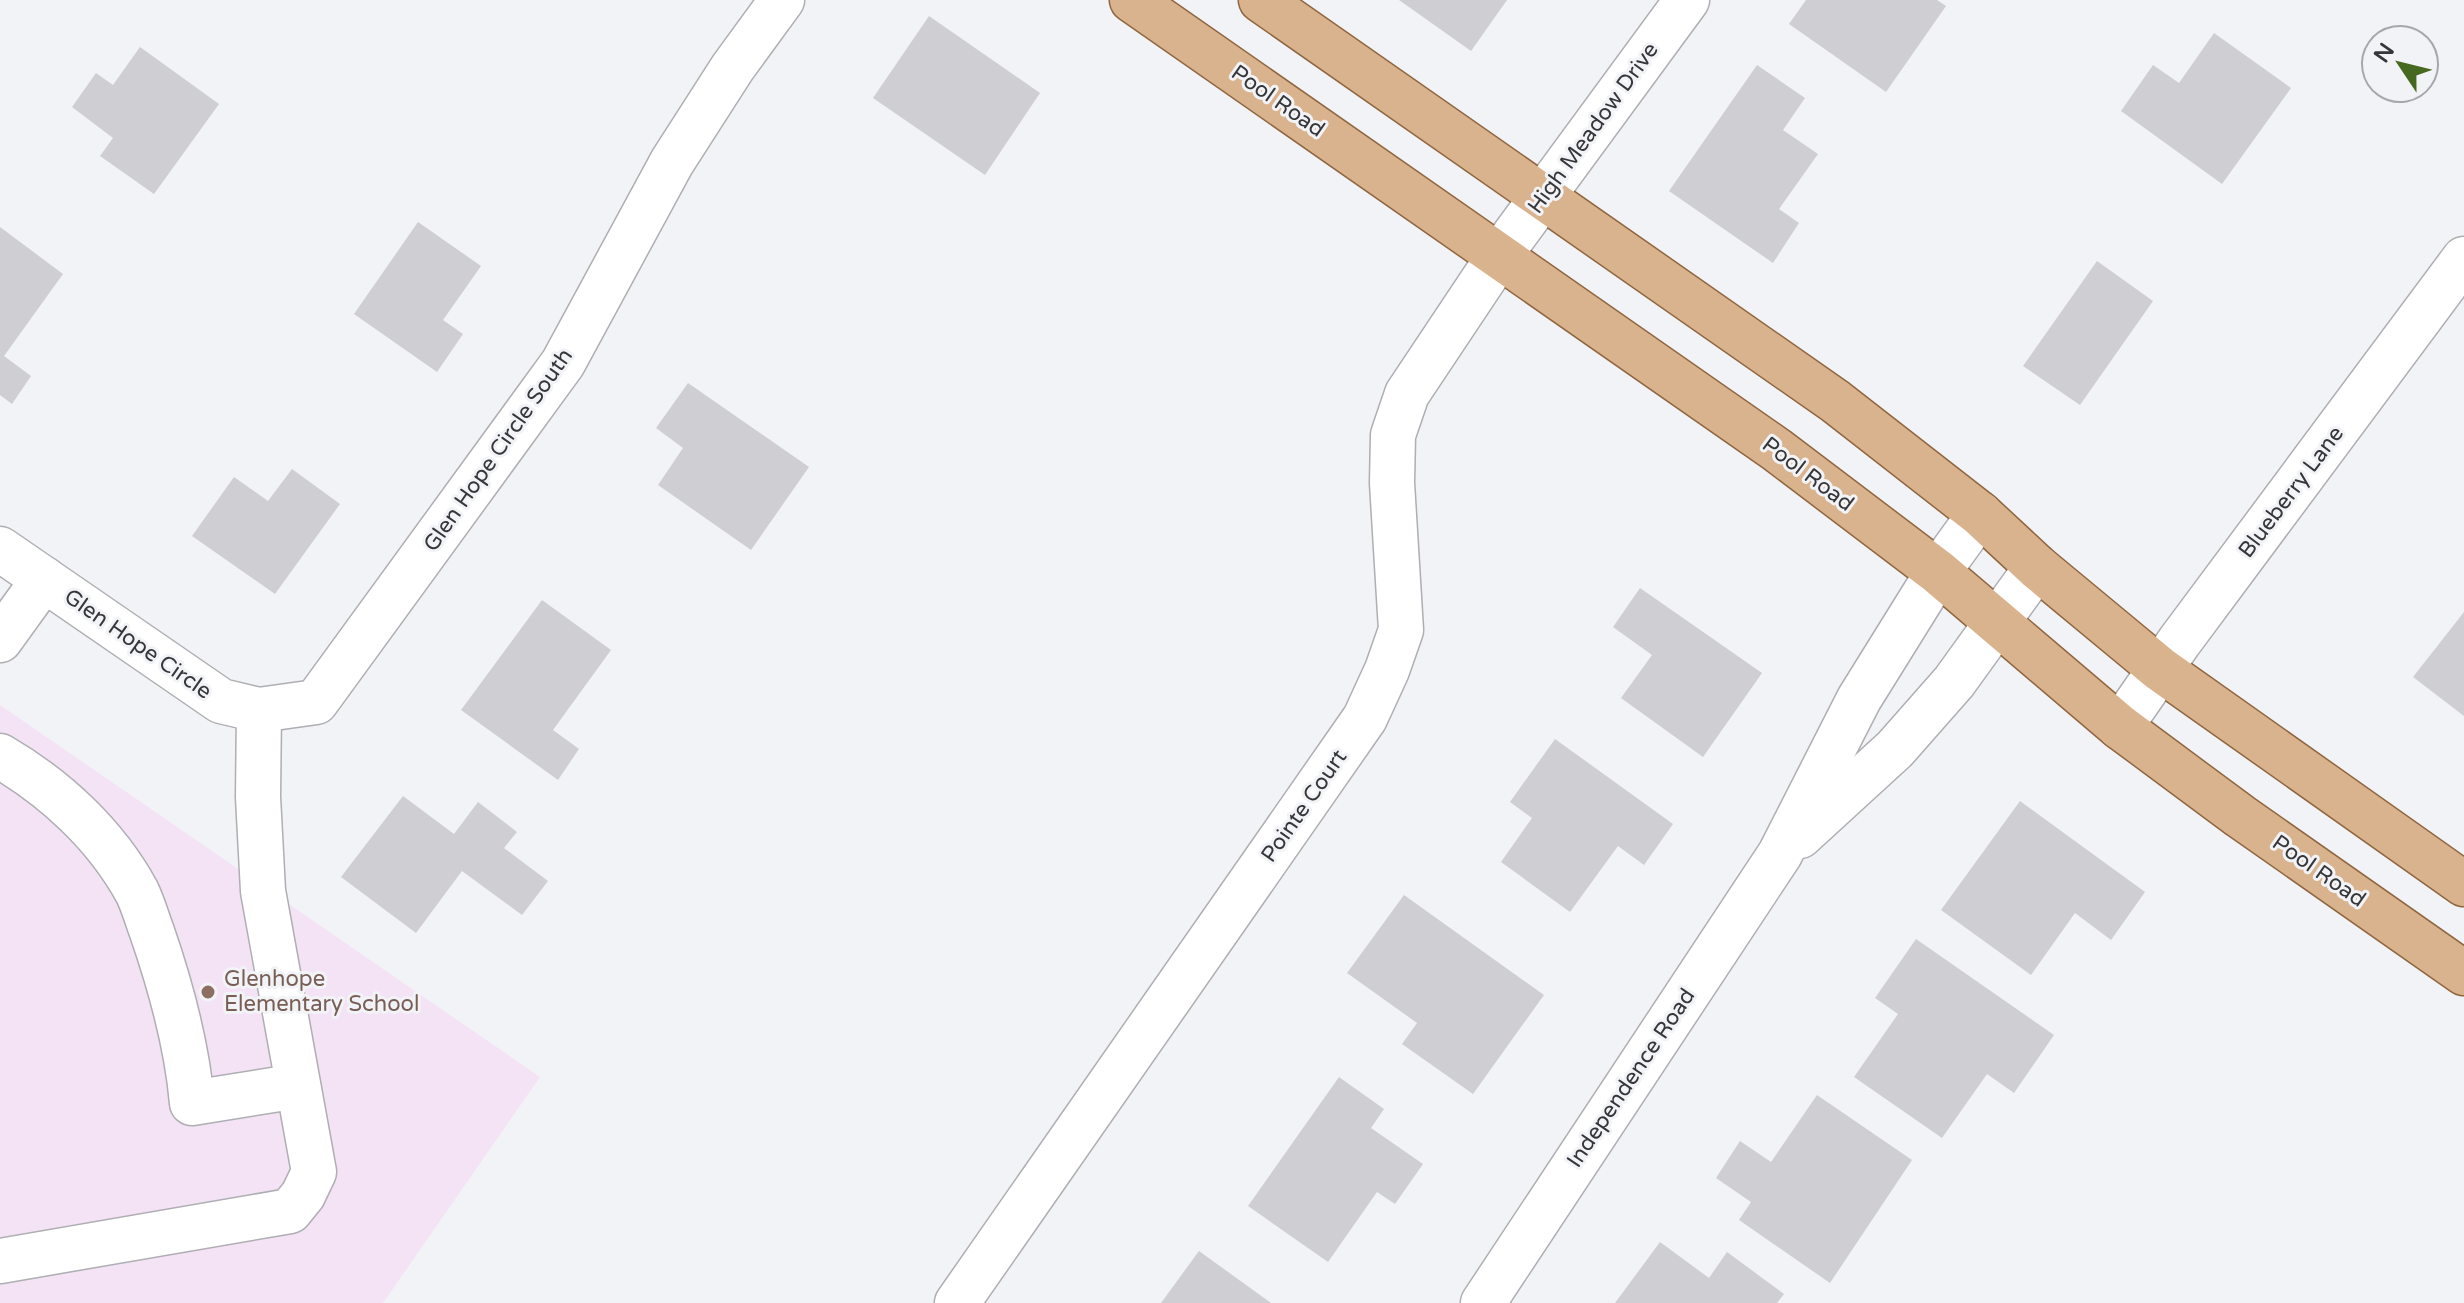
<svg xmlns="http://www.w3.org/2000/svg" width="2464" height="1303" viewBox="0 0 2464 1303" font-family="'Varela Round',sans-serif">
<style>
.education{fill:#f4e3f5}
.building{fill:#ceced3}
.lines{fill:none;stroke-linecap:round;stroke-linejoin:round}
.minor-casing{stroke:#aeaeb3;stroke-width:47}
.major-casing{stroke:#8f663f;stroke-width:47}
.minor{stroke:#fff;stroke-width:44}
.major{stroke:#d9b38e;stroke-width:44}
.education-dot{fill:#8d6e63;stroke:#f2f3f7;stroke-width:3}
.labels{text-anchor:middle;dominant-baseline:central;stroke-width:6;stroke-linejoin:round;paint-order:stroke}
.street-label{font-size:22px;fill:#363638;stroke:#f2f3f7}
.education-label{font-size:22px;fill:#785e54;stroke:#f2f3f7;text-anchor:start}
</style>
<rect width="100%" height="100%" fill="#f2f3f7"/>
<polygon class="education" points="0,705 540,1077 383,1303 0,1303"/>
<g class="building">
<polygon points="1399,0 1507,0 1471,51"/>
<polygon points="1806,0 1937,0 1946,6 1886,92 1789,24"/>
<polygon points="929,16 1040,93 985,175 873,98"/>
<polygon points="2214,33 2291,88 2222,184 2121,111 2153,65 2179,83"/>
<polygon points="140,47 219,104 154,194 100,156 113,138 72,107 96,73 113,85"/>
<polygon points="1757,65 1805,98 1783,130 1818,154 1779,209 1799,223 1773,263 1669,191"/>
<polygon points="418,222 481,266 443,320 463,334 437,372 354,314"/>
<polygon points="0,227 63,274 4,356 31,376 12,404 0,395"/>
<polygon points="2097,261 2153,301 2080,405 2023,366"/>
<polygon points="688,383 809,467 751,550 658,485 683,448 656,428"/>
<polygon points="292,469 340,504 275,594 192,536 234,477 268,501"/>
<polygon points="1640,588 1762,673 1703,757 1621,698 1652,655 1613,627"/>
<polygon points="542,600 611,650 553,730 579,749 558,780 461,710"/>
<polygon points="2464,612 2464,716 2413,677"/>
<polygon points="1555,739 1673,824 1644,865 1618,846 1570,912 1501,862 1532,818 1510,802"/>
<polygon points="403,796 454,834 478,802 517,832 504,848 548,881 522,915 462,871 416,933 341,877"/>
<polygon points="2020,801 2145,892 2111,940 2075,913 2031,975 1941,910"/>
<polygon points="1404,895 1544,995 1473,1094 1402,1044 1417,1023 1347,973"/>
<polygon points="1916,939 2054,1035 2014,1093 1987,1074 1942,1138 1854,1077 1898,1014 1875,998"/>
<polygon points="1339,1077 1384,1109 1371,1128 1423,1164 1395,1204 1377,1192 1328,1262 1248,1206"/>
<polygon points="1817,1095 1912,1160 1830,1283 1739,1220 1751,1202 1716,1178 1740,1141 1771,1162"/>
<polygon points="1660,1242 1709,1278 1727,1252 1784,1294 1777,1303 1615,1303"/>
<polygon points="1199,1251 1271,1303 1161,1303"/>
</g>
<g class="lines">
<g class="minor-casing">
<g id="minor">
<polyline points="0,549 221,701 259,710 316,702 563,363 672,162 733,67 782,0"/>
<polyline points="0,640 44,579"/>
<polyline points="2120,727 2179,642 2464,259"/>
<path d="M0,756C55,788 106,835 137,892C143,904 147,919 152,932C171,987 187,1045 192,1103L298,1086"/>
<polyline points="1800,836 1895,749 1954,682 2037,567"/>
<polyline points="0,1261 290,1211 303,1195 314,1172 263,891 258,797 259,710"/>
<polyline points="957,1303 1365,718 1387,670 1401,630 1392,483 1393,435 1407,394 1499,256 1687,0"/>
<polyline points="1483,1303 1780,854 1859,699 1938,572 1980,514"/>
</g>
</g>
<g class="major-casing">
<g id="major">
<polyline points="1132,0 1777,450 1938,572 2120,727 2240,816 2464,973"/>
<polyline points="1261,0 1835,401 1980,514 2037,567 2160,669 2464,884"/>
</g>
</g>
<use href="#minor" class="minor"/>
<use href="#major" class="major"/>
</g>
<circle class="education-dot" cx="208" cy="992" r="8"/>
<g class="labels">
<g class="street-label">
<text transform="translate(1278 101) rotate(35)">Pool Road</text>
<text transform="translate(1593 128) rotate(-54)">High Meadow Drive</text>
<text transform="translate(498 450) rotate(-55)">Glen Hope Circle South</text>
<text transform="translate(1808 474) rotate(37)">Pool Road</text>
<text transform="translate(2291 492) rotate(-53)">Blueberry Lane</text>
<text transform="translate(138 644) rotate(35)">Glen Hope Circle</text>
<text transform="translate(1304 806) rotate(-55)">Pointe Court</text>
<text transform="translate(2319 871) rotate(35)">Pool Road</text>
<text transform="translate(1631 1078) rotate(-56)">Independence Road</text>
</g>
<g class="education-label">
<text x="224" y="979">Glenhope<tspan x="224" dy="25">Elementary School</tspan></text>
</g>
</g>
<g transform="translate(2400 64) rotate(305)"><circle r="38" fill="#f2f3f7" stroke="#a7a7ab" stroke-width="2"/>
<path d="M0-6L14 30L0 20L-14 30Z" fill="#46681f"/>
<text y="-12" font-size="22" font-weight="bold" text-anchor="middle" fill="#363638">N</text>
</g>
</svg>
